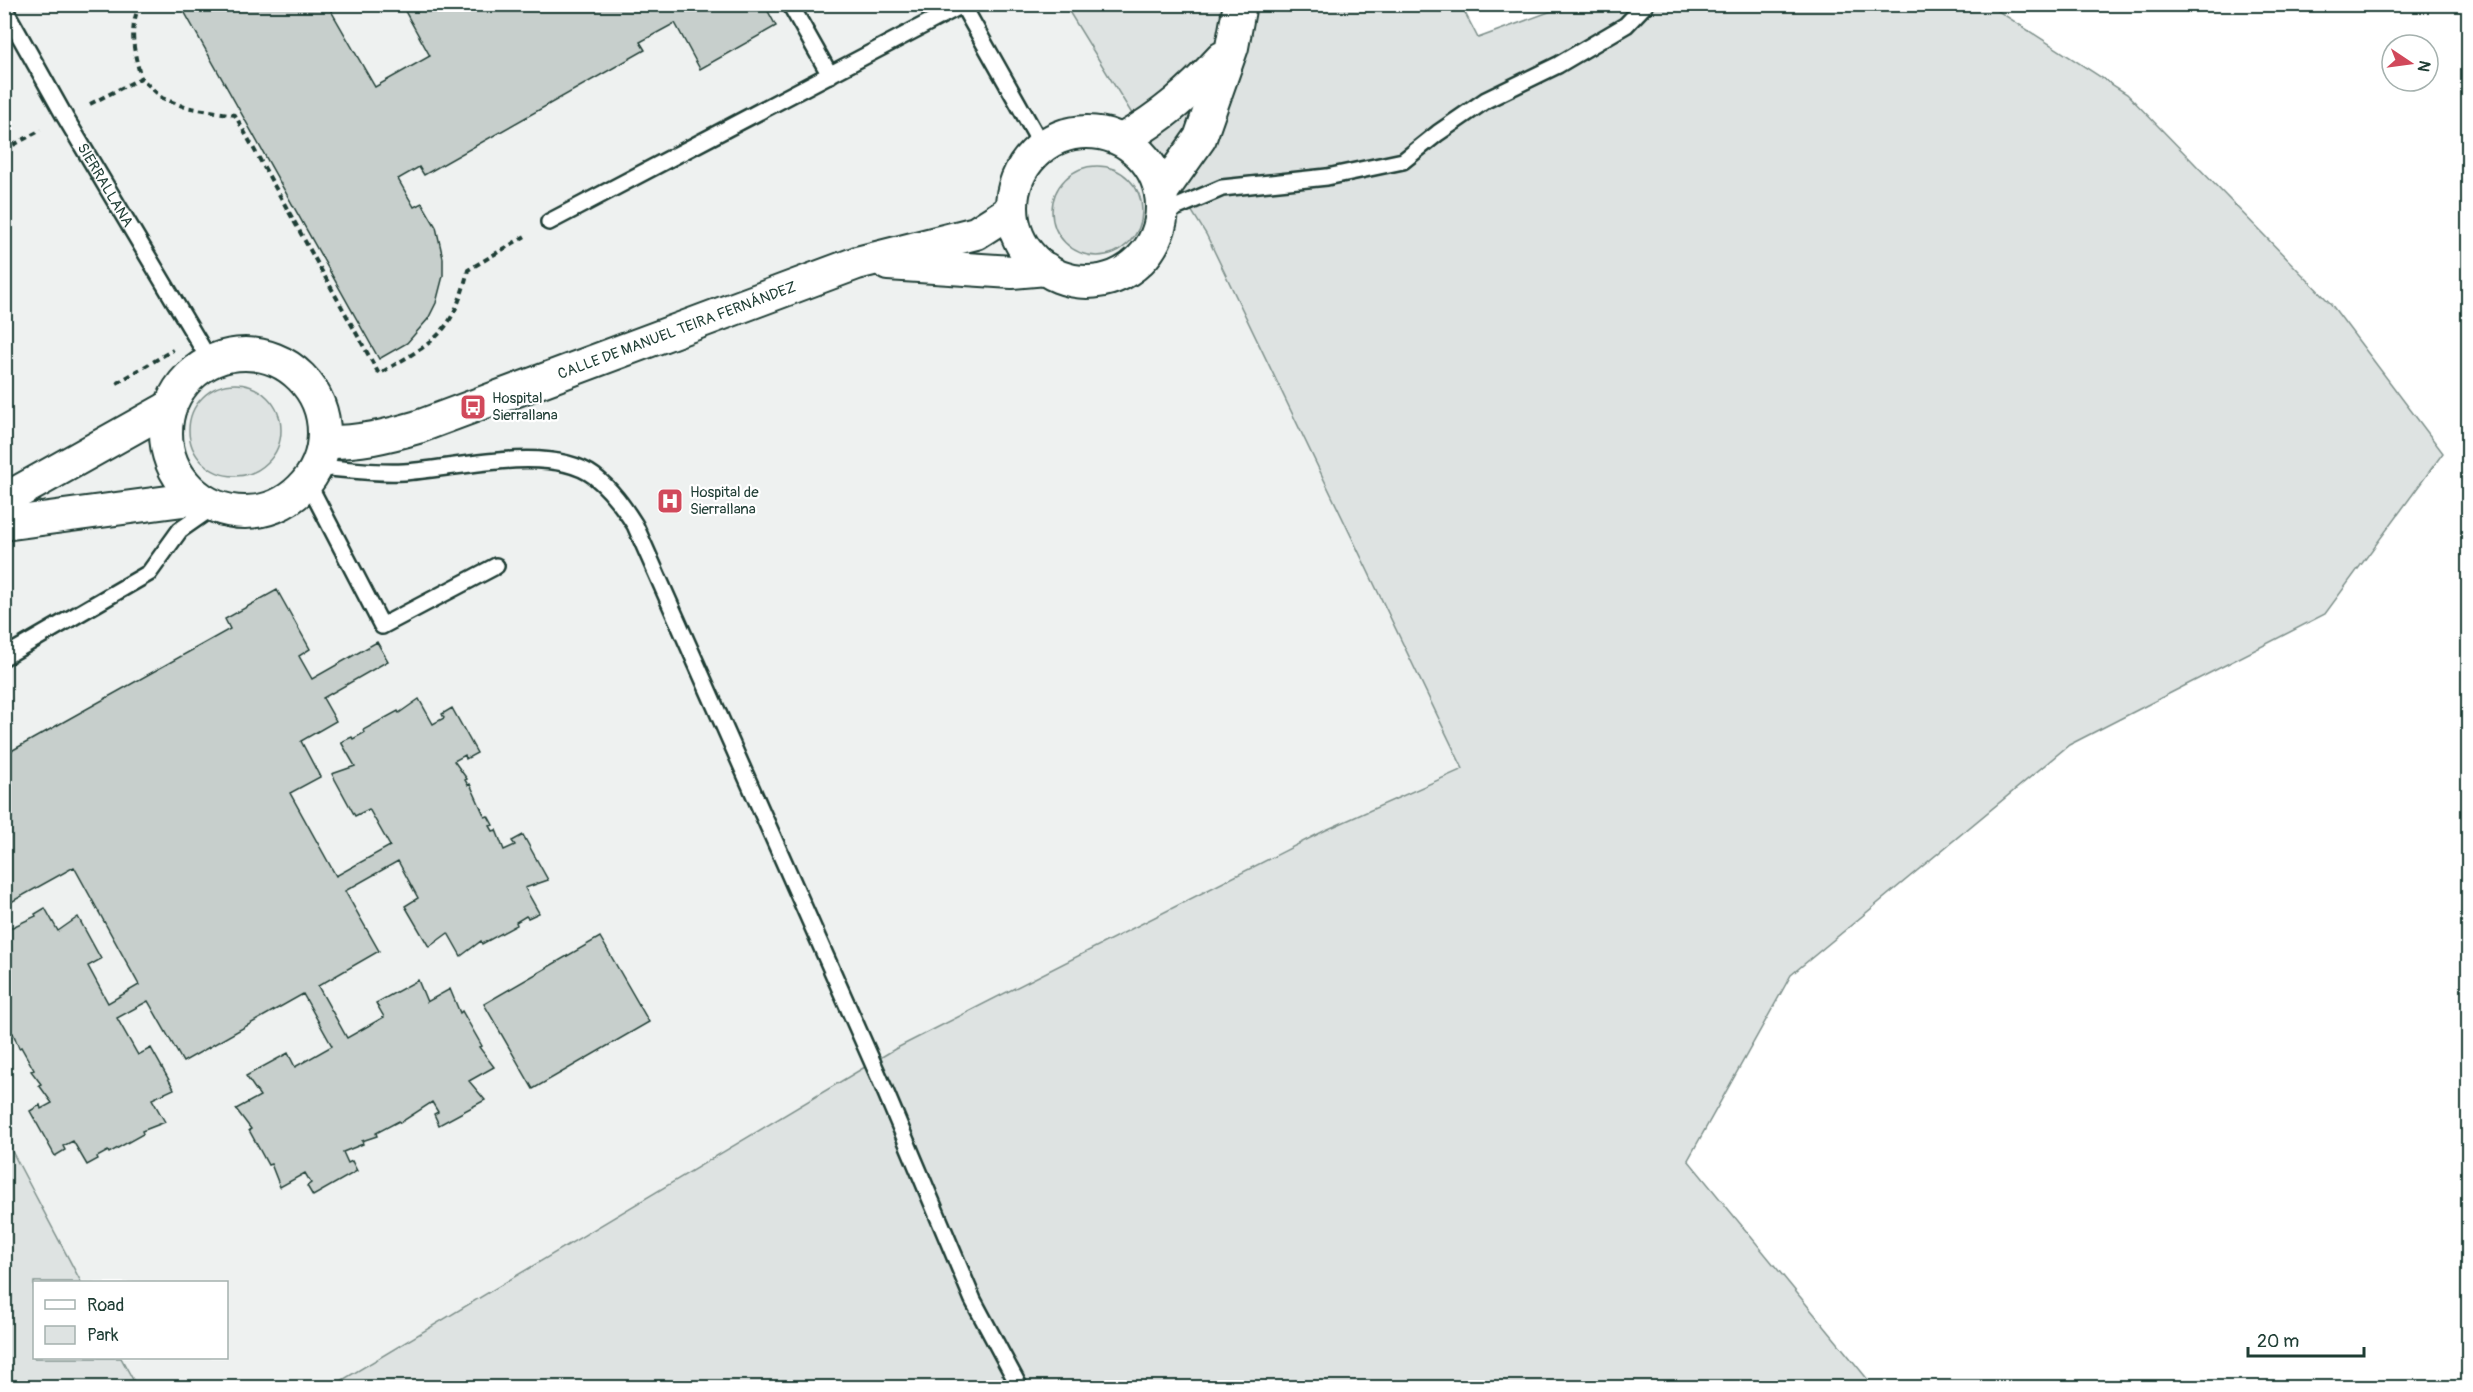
<svg xmlns="http://www.w3.org/2000/svg" width="2473" height="1392" viewBox="0 0 2473 1392" font-family="Pangolin,sans-serif">
<style>
.built{fill:#eef1f0}
.green{fill:#dee3e2;stroke:#7e908b;stroke-width:1.5}
.building{fill:#c7cfcc;stroke:#1f3d34;stroke-width:1.5}
.lines{fill:none;stroke-linecap:round;stroke-linejoin:round}
.service-casing{stroke:#1f3d34;stroke-width:20}
.minor-casing{stroke:#1f3d34;stroke-width:36}
.path{stroke:#1f3d34;stroke-width:4;stroke-dasharray:6 4.5;stroke-linecap:butt}
.service{stroke:#fff;stroke-width:15}
.minor{stroke:#fff;stroke-width:32}
.labels{text-anchor:middle;dominant-baseline:central;stroke-width:4.5;stroke-linejoin:round;paint-order:stroke}
.street-label{font-size:15px;fill:#1f3d34;stroke:#fff}
.poi-label{font-size:15px;fill:#1f3d34;stroke:#fff;text-anchor:start}
</style>
<rect width="100%" height="100%" fill="#fff"/>
<filter id="ink" filterUnits="userSpaceOnUse"><feTurbulence type="fractalNoise" baseFrequency=".0167" numOctaves="2"/><feDisplacementMap in="SourceGraphic" scale="12" xChannelSelector="R" yChannelSelector="G"/><feConvolveMatrix kernelMatrix="1 2 1 2 8 2 1 2 1" color-interpolation-filters="sRGB"/></filter>
<g filter="url(#ink)">
<polygon class="built" points="4,5 1065,5 1206,234 1463,769 1326,830 895,1049 329,1387 137,1387 121,1358 226,1358 226,1282 81,1282 5,1138"/>
<g class="green">
<polygon points="1065,5 1461,5 1478,38 1568,5 1989,5 2127,94 2331,304 2443,453 2325,614 2069,745 1791,975 1688,1160 1874,1387 329,1388 895,1049 1326,830 1463,769 1206,234"/>
<circle cx="1097" cy="211" r="45"/>
<circle cx="235" cy="430" r="46"/>
<polygon points="5,1138 81,1282 34,1282 34,1358 121,1358 137,1387 5,1387"/>
</g>
<g class="building">
<polygon points="180,4 338,4 330,9 375,87 430,56 401,4 764,4 776,26 700,69 675,23 640,42 645,50 424,175 419,167 398,179 414,207 422,203 436,227 443,258 443,276 436,303 428,319 407,343 379,359"/>
<polygon points="277,590 310,649 299,656 312,679 377,642 388,661 323,698 336,721 301,741 320,777 290,793 336,876 390,846 369,809 355,816 332,774 355,766 341,742 352,737 353,739 364,733 363,730 398,711 399,713 419,699 433,724 444,718 442,714 452,708 477,753 466,759 465,755 454,761 467,779 465,780 468,785 470,784 485,817 488,816 493,825 490,826 493,831 496,830 504,850 515,845 512,841 523,835 548,880 525,888 539,913 528,918 526,916 516,922 517,925 482,944 481,941 461,956 448,933 429,947 405,906 418,898 398,861 345,891 379,951 318,986 347,1038 384,1017 376,1003 418,980 427,1002 450,989 460,1013 462,1011 482,1046 479,1047 494,1067 469,1081 485,1100 439,1125 434,1114 438,1112 432,1102 400,1123 399,1121 376,1133 377,1136 362,1141 363,1144 343,1152 348,1163 352,1161 357,1171 313,1196 307,1186 311,1183 305,1173 280,1187 271,1164 268,1165 249,1130 251,1129 236,1109 260,1096 246,1076 288,1053 295,1067 332,1046 303,994 183,1062 148,1001 117,1018 138,1055 151,1048 174,1089 152,1099 165,1122 142,1131 143,1134 109,1153 108,1151 97,1157 98,1159 87,1165 73,1141 63,1146 65,1150 55,1156 30,1111 40,1105 41,1109 52,1103 39,1085 41,1084 31,1071 34,1070 21,1047 19,1048 13,1033 11,1034 5,1025 8,1024 4,1018 4,931 36,916 35,914 45,908 58,931 78,917 101,959 88,966 108,1003 139,985 74,867 4,906 4,755 230,629 225,619"/>
<polygon points="600,937 649,1022 533,1089 484,1004"/>
</g>
<g class="lines">
<g class="service-casing">
<g id="service">
<polyline points="790,4 830,75"/>
<polyline points="962,4 1042,146"/>
<path id="s1" d="M4,8L65,117L210,361"/>
<polyline points="1161,214 1222,188 1327,177 1403,161 1438,133 1486,100 1558,65 1626,25 1646,4"/>
<polyline points="549,222 962,5"/>
<path d="M317,467C346,469 376,474 404,472C455,469 550,443 594,476C611,489 623,506 635,525L883,1086L973,1300L1020,1388"/>
<polyline points="308,483 382,626 496,566"/>
<polyline points="4,657 149,573 180,530 213,507"/>
</g>
</g>
<g class="minor-casing">
<g id="minor">
<circle cx="1087" cy="207" r="75"/>
<path d="M1122,140C1163,116 1190,93 1222,58"/>
<polyline points="1161,193 1200,138 1232,47 1240,4"/>
<polyline points="888,264 1012,272 1046,269"/>
<circle cx="245" cy="433" r="79"/>
<path id="s2" d="M324,442C357,443 387,436 418,427L857,263L976,233L1012,210"/>
<polyline points="4,500 170,407"/>
<polyline points="4,524 198,498"/>
</g>
</g>
<g class="path">
<path d="M140,4C128,30 134,52 141,78"/>
<path d="M90,104L141,78L162,98L185,107L235,115L379,374C434,341 452,337 468,270L527,235"/>
<polyline points="4,150 41,130"/>
<polyline points="117,383 173,350"/>
</g>
<use href="#service" class="service"/>
<use href="#minor" class="minor"/>
</g>
</g>
<defs>
<g id="bus-square" transform="scale(1.35)"><rect x="-9" y="-9" width="18" height="18" rx="4" fill="#d1495b" stroke="#fff"/><path d="M-5-6H5V4H4V6H2V4H-2V6H-4V4H-5ZM-3.5-4V0h7V-4ZM-3.5 1.2v1.5H-2V1.2ZM2 1.2v1.5H3.5V1.2Z" fill="#fff"/></g>
<g id="hospital-square" transform="scale(1.35)"><rect x="-9" y="-9" width="18" height="18" rx="4" fill="#d1495b" stroke="#fff"/><path d="M-5-5h3v3.5h4V-5h3V5h-3V1.5h-4V5h-3Z" fill="#fff"/></g>
</defs>
<g fill-rule="evenodd">
<use href="#bus-square" x="473" y="407"/>
<use href="#hospital-square" x="670" y="501"/>
</g>
<g class="labels">
<g class="street-label">
<text stroke="none"><textPath href="#s1" startOffset="204">SIERRALLANA</textPath></text>
<text stroke="none"><textPath href="#s2" startOffset="372">CALLE DE MANUEL TEIRA FERNÁNDEZ</textPath></text>
</g>
<g class="poi-label">
<text x="492" y="398">Hospital<tspan x="492" dy="17">Sierrallana</tspan></text>
<text x="690" y="492">Hospital de<tspan x="690" dy="17">Sierrallana</tspan></text>
</g>
</g>
<rect width="2473" height="1392" fill="none" stroke="#fff" stroke-width="24"/>
<rect x="12" y="12" width="2449" height="1368" fill="none" stroke="#1f3d34" stroke-width="2" filter="url(#ink)"/>
<rect x="33" y="1281" width="195" height="78" fill="#ffffff" stroke="#a5b1ae" stroke-width="1.5"/>
<rect x="45" y="1300" width="30" height="9" fill="#ffffff" stroke="#a5b1ae" stroke-width="1.5"/>
<text x="87" y="1311" font-size="18" fill="#1f3d34">Road</text>
<rect x="45" y="1326" width="30" height="18" fill="#dee3e2" stroke="#a5b1ae" stroke-width="1.5"/>
<text x="87" y="1341" font-size="18" fill="#1f3d34">Park</text>
<g transform="translate(2410 63) rotate(103)"><circle r="28" fill="#ffffff" stroke="#a5b1ae" stroke-width="1.5"/>
<path d="M0-4.5L10 22L0 15L-10 22Z" fill="#d1495b"/>
<text y="-9" font-size="16" font-weight="bold" text-anchor="middle" fill="#1f3d34">N</text>
</g>
<path d="M2248 1347v9h116v-9" fill="none" stroke="#1f3d34" stroke-width="3"/>
<text x="2257" y="1347" font-size="18" fill="#1f3d34" stroke="#ffffff" stroke-width="4.5" paint-order="stroke">20 m</text>
</svg>
